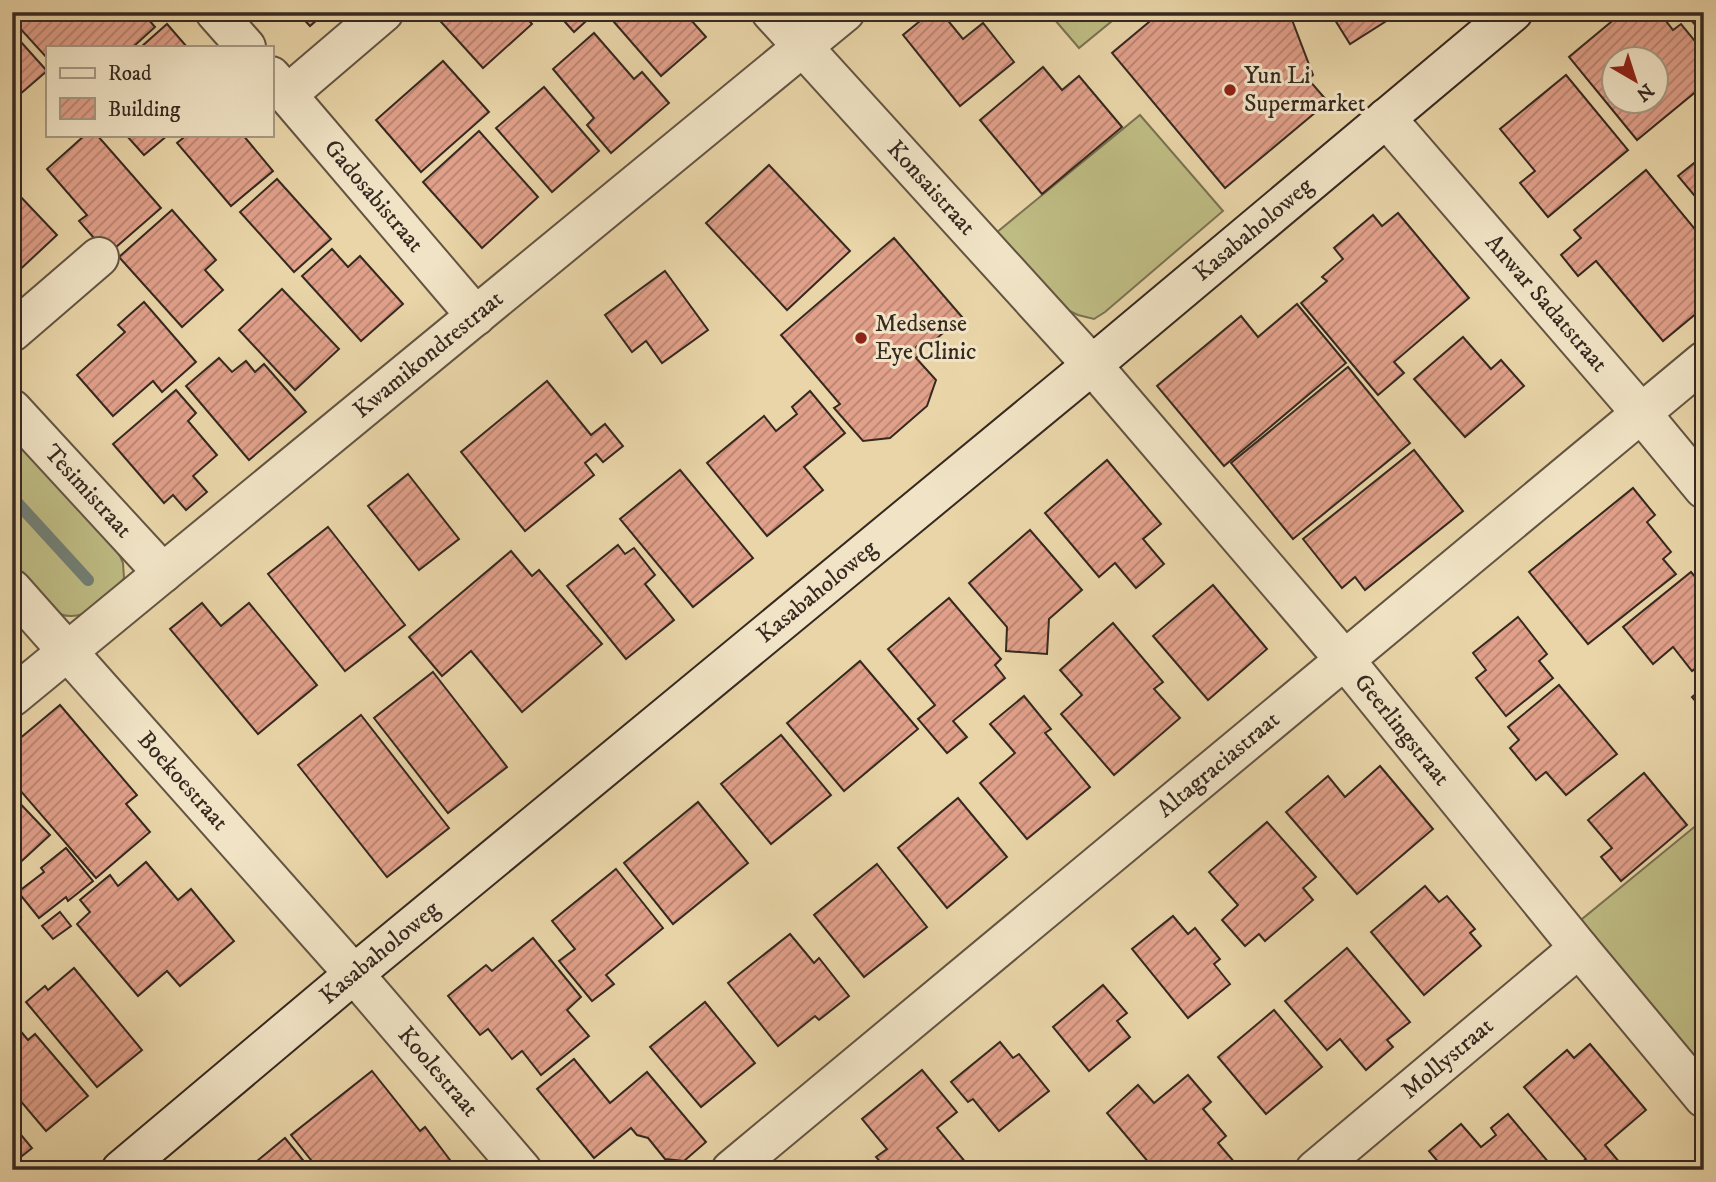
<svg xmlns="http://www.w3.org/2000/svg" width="1716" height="1182" viewBox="0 0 1716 1182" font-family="'IM FELL DW Pica',serif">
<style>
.grass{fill:#bebb83;stroke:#7a7252;stroke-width:2}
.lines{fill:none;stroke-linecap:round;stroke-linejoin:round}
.stream{stroke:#717f75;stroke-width:12}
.building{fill:url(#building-hatch);stroke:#362920;stroke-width:2;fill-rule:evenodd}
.street-casing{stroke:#635442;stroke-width:42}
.secondary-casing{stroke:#362920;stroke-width:42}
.street{stroke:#f1e4c6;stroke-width:38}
.secondary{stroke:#f1e4c6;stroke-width:38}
.poi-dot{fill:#8f2418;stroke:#f1e4c6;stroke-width:2.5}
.labels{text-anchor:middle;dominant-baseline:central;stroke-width:6;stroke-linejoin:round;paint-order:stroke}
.poi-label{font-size:24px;fill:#362920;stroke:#f1e4c6;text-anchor:start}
.street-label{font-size:24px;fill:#362920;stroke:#f1e4c6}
</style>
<defs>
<pattern id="building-hatch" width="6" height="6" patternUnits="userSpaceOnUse" patternTransform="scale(1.75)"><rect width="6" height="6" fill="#e1a08a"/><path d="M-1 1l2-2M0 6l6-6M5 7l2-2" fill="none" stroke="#b78270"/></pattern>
</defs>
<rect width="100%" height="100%" fill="#e9d5a8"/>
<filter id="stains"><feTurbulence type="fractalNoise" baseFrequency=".00286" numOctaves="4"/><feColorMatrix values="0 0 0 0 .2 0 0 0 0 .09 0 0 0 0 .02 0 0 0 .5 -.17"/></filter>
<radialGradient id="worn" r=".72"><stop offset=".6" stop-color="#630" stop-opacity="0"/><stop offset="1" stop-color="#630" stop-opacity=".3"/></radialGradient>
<g class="grass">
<polygon points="1048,12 1123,12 1079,48"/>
<polygon points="1140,115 1223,211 1105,312 1094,319 1078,315 1059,306 991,237"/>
<path d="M12,429L116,547L123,563L124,578C110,596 86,624 60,614C46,608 23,578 12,566Z"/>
<polygon points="1704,819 1704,1080 1576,924"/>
</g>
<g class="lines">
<polyline class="stream" points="12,497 88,580"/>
</g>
<g class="building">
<polygon points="31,12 142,12 155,27 133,47 47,47 47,58 17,25"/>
<polygon points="297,12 326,12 310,26"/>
<polygon points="432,12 522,12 532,24 483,68"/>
<polygon points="556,12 596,12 574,32"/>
<polygon points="625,12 684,12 706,37 661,76 614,22"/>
<polygon points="931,12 941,12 963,39 983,23 1014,62 960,106 903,35"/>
<polygon points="1161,12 1289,12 1313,75 1308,79 1328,102 1225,188 1112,53"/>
<polygon points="1330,12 1399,12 1399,13 1350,44"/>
<path d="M1623,12H1659L1673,30L1681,24L1704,52V85L1637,140L1569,57ZM1614,60H1656V102H1614Z"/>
<polygon points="1684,12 1704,12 1704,35"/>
<polygon points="167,24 187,47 141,47"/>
<polygon points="12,32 47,71 12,101"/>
<polygon points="594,33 634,79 642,72 669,103 611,153 587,125 594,118 553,69"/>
<polygon points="443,61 489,112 421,172 376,120"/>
<polygon points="1043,67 1062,90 1079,76 1122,127 1042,194 980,120"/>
<polygon points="1566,75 1628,150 1548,217 1520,183 1535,171 1500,129"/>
<polygon points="544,87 599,151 552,192 496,128"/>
<polygon points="479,131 538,197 482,248 423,182"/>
<polygon points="85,135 97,135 161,208 108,254 79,221 87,215 47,169"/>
<polygon points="126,135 168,135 144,155"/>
<polygon points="187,135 243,135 273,171 231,206 177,143"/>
<polygon points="1704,155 1704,207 1678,176"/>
<polygon points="769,165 850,251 787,310 706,223"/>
<polygon points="1646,170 1704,240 1704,307 1663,341 1596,261 1578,276 1561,255 1581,238 1574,230"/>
<polygon points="277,179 331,239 294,272 240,212"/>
<polygon points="18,194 57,235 12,277 12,199"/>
<polygon points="172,210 216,260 205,270 223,290 182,327 119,257"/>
<polygon points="1398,213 1469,298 1394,362 1404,373 1378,395 1301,303 1327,281 1322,277 1343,259 1334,248 1373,215 1382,226"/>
<polygon points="894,238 962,317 929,345 924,340 916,347 921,353 916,358 936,380 927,406 890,438 863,441 834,408 840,404 781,335"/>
<polygon points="332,249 348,267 360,256 403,304 361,341 302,276"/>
<polygon points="665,271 708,330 662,363 646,341 632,352 605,315"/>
<polygon points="282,289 339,349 295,390 239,330"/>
<polygon points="144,302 196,362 162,392 153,381 113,416 77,375 125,332 118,325"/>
<polygon points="1297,304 1346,363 1224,466 1157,386 1241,316 1258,337"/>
<polygon points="1463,337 1491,369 1501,360 1524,386 1465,437 1414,379"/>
<polygon points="219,358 232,372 246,361 255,372 264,364 306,412 249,460 186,386"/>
<polygon points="1348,367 1410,443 1293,539 1231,463"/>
<polygon points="547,381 591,435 605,424 623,446 603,462 596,454 585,463 594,475 525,531 461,452"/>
<polygon points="176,390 196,413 188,421 217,455 193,476 207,492 186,510 173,495 164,503 113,444"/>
<polygon points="810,391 845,433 804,467 823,490 767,536 707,463 764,416 776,431 797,414 792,407"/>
<polygon points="1414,450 1463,511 1365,590 1355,577 1342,588 1303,539"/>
<polygon points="1107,460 1161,524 1143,539 1164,564 1136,588 1115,563 1099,577 1045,513"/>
<polygon points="680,470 753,558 693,607 620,519"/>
<polygon points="408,474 459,539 419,570 368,506"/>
<polygon points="1633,488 1655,515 1647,522 1671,552 1663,559 1676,574 1588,644 1529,572"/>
<polygon points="328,527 405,625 345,671 268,574"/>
<polygon points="1030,530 1082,590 1049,619 1047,654 1006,651 1007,627 969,583"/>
<polygon points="618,545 625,554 634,548 655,575 645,584 674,620 626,659 567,586"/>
<polygon points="511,551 532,576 539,570 602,644 522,712 471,651 442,676 409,637"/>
<polygon points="1691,572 1704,587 1704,662 1692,671 1673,647 1653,664 1623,627"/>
<polygon points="1213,585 1267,649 1208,700 1153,636"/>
<polygon points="949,598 1001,659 995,665 1005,678 953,721 967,737 947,753 918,719 935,705 888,649"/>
<polygon points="202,603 221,626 249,603 317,685 258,734 170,629"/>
<polygon points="1518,617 1547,654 1539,661 1553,678 1506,716 1476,678 1486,670 1473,653"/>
<polygon points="1113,623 1163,682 1154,689 1180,718 1114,775 1061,714 1082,695 1060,670"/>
<polygon points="860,661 918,729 844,791 787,723"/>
<polygon points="433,672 507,767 448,813 374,718"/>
<polygon points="1559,685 1617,754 1566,795 1546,772 1536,780 1510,748 1519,740 1508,727"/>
<polygon points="1704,687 1704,711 1692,697"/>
<polygon points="1024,696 1051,729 1045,733 1090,787 1027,839 980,783 1015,753 990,724"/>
<polygon points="60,705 137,795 126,804 150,832 96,878 12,781 12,745"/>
<polygon points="361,715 449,828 387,877 298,765"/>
<polygon points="781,735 831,795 771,844 721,784"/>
<polygon points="1380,766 1433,829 1357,894 1286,812 1328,776 1345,797"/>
<polygon points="1644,773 1687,825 1621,881 1601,857 1612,848 1588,820"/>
<polygon points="12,795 50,835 12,870"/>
<polygon points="958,798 1007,857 947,908 898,848"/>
<polygon points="698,802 748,863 673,924 624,863"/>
<polygon points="1267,822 1316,877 1303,888 1313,900 1265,941 1259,934 1245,946 1222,920 1238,905 1209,872"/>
<polygon points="66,848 93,881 68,901 66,897 39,918 18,892 44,872 41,868"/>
<polygon points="146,862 178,900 191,889 234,941 180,986 167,971 138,996 77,924 90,912 80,900 110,875 118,886"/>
<polygon points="877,864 927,927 864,977 814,915"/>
<polygon points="616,869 663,928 606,975 614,984 592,1001 559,961 575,949 552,921"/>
<polygon points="1425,886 1439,902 1447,896 1475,929 1470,933 1481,946 1424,995 1371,932"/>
<polygon points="12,907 21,917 12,925"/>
<polygon points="60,912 71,926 53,939 42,926"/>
<polygon points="1173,916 1188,934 1195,928 1220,959 1214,964 1230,984 1188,1018 1132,949"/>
<polygon points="790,934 814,963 819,958 849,996 819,1020 815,1016 778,1046 728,983"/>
<polygon points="533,938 581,997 567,1010 589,1036 541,1075 522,1051 512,1059 488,1029 480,1035 448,996 486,965 492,971"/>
<polygon points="1347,948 1410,1022 1387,1040 1393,1047 1366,1070 1340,1039 1327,1050 1285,1001"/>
<polygon points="74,968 142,1050 97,1087 26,1002 45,986 48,990"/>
<polygon points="1103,985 1127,1013 1117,1021 1130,1037 1089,1071 1053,1027"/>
<polygon points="705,1002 755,1063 701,1107 650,1047"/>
<polygon points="1274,1010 1322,1067 1266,1114 1218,1057"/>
<polygon points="12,1021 28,1040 35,1034 88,1096 46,1131 12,1091"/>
<polygon points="1000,1042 1013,1058 1019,1054 1049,1091 999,1131 973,1099 968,1102 951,1082"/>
<polygon points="1590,1044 1646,1110 1605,1145 1620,1163 1612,1170 1572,1170 1586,1159 1524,1087 1567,1050 1574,1058"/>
<polygon points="574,1059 610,1103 647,1072 706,1142 684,1161 665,1159 648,1138 637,1135 631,1128 594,1158 537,1089"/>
<polygon points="922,1070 957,1112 937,1128 972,1170 887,1170 876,1157 887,1149 862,1119"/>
<polygon points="372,1071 420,1131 425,1127 450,1160 438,1170 319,1170 291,1135"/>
<polygon points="1188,1075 1211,1102 1203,1109 1226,1136 1218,1143 1241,1170 1155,1170 1107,1113 1138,1085 1154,1103"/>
<polygon points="1508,1114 1555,1170 1445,1170 1429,1151 1461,1124 1481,1147 1496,1135 1491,1128"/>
<polygon points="12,1124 32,1148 12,1164"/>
<polygon points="285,1138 311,1170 246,1170"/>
</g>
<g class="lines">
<g class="street-casing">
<g id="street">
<polyline points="215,12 246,47"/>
<path id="s1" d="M771,12L1092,365L1344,659L1579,948L1704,1098"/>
<path id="s2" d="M271,76L476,316"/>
<polyline points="288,94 384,12"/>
<path id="s3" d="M1386,118L1641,413L1704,489"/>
<polyline points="12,332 99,257"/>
<path id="s4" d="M12,409L163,573"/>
<path id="s5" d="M12,589L354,974L522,1170"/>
<path id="s6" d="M12,697L845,12"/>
<path id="s7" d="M731,1170L1704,361"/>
<path id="s8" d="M1315,1170L1579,948"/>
</g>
</g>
<g class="secondary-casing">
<g id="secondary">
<path id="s9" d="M121,1170L354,974L1092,365L1513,12"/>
</g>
</g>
<use href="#street" class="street"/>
<use href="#secondary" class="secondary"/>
</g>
<g class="poi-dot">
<circle cx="1230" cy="90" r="7"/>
<circle cx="861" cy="338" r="7"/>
</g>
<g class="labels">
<g class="poi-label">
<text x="1244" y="76">Yun Li<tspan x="1244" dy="28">Supermarket</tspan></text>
<text x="875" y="324">Medsense<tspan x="875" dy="28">Eye Clinic</tspan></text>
</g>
<g class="street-label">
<text stroke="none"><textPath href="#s1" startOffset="238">Konsaistraat</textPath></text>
<text stroke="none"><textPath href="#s2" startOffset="158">Gadosabistraat</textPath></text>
<text stroke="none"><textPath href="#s9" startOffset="1472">Kasabaholoweg</textPath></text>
<text stroke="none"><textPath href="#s3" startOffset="245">Anwar Sadatstraat</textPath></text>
<text stroke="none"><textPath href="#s6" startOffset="539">Kwamikondrestraat</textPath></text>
<text stroke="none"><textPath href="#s4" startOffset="112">Tesimistraat</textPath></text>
<text stroke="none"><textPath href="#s9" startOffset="905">Kasabaholoweg</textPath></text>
<text stroke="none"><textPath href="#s1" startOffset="956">Geerlingstraat</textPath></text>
<text stroke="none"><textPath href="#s7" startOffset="634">Altagraciastraat</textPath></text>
<text stroke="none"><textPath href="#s5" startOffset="257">Boekoestraat</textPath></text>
<text stroke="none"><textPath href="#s9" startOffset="338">Kasabaholoweg</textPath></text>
<text stroke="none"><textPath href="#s8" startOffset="173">Mollystraat</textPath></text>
<text stroke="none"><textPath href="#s5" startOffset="644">Koolestraat</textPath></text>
</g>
</g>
<rect width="1716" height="1182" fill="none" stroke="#e9d5a8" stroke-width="42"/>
<rect x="14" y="14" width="1688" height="1154" fill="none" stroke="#362920" stroke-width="3.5"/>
<rect x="21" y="21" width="1674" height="1140" fill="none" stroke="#362920" stroke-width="2"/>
<rect x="46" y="46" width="228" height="91" fill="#f1e4c6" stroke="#a69984" stroke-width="2"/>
<rect x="60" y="68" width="35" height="10" fill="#f1e4c6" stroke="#a69984" stroke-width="2"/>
<text x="108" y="80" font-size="21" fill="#362920">Road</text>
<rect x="60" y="98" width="35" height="21" fill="url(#building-hatch)" stroke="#a69984" stroke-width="2"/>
<text x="108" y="116" font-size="21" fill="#362920">Building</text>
<g transform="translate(1635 80) rotate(141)"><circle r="33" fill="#f1e4c6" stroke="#a69984" stroke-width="2"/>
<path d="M0-5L12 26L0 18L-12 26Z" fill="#8f2418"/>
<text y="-10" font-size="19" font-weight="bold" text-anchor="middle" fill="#362920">N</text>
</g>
<rect width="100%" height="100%" filter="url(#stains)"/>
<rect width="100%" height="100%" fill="url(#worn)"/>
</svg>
